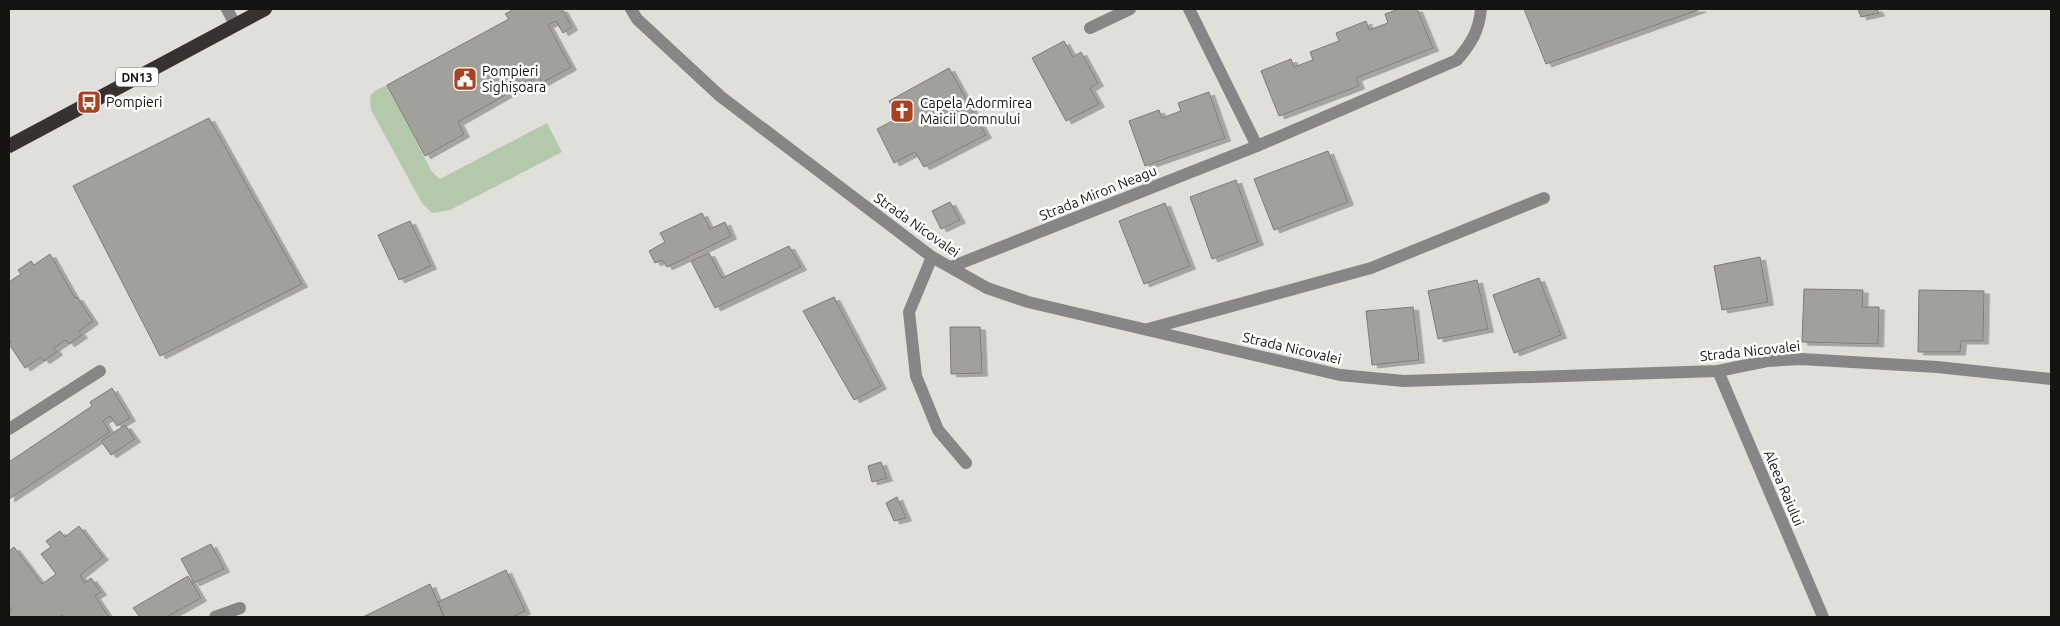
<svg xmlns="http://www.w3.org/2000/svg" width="2060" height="626" viewBox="0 0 2060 626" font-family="Ubuntu,sans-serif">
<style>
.green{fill:#b4c8ac}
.building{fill:#a1a09b;stroke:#7d7b77;filter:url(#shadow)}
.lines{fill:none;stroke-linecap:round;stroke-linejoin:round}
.service{stroke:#888586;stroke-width:12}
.minor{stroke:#888586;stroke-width:12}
.trunk{stroke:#363232;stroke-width:14}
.labels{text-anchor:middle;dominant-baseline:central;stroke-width:5;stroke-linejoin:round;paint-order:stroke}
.shield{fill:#fff;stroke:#5a5a59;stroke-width:1}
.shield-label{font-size:12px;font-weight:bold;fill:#141312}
.poi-label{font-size:14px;fill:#141312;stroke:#fff;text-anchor:start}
.street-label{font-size:14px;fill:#141312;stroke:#fff}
</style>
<defs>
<filter id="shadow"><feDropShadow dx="5.5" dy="3" stdDeviation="0" flood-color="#0004"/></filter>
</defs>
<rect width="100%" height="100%" fill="#e1dfda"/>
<polygon class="green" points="387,85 432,172 440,179 547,123 562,152 450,210 432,213 422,203 371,110 370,96 376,90"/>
<g class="building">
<polygon points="514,9 562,9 572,27 563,33 556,21 548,25 571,67 542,83 539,76 458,122 464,134 425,156 387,85 509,19 505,14"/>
<polygon points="1399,9 1417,9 1433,48 1356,78 1359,86 1279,116 1261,71 1291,59 1294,67 1313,60 1310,52 1339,41 1336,33 1366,21 1369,30 1388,23 1385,14"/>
<polygon points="1524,9 1701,9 1546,64"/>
<polygon points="1858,9 1877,9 1879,13 1861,17"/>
<polygon points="1064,41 1073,57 1081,52 1098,83 1090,88 1099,104 1066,121 1032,58"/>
<polygon points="949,68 986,135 924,167 915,152 894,163 877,129 898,118 889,101"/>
<polygon points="1209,92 1225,138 1145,166 1129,121 1159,110 1162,118 1181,111 1178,103"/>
<polygon points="209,118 302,284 160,356 73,186"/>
<polygon points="1328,151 1348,202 1274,230 1254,179"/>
<polygon points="1236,180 1258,242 1212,259 1190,197"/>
<polygon points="950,202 960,220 941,229 932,211"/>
<polygon points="1165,203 1190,266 1144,284 1119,221"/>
<polygon points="702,213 710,229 725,222 731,236 667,267 662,260 655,263 649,251 665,242 660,233"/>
<polygon points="410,221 431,266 399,280 378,235"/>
<polygon points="789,246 801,267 715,308 691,261 709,253 722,278"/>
<polygon points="50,254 75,298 77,297 93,321 79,331 82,335 69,344 66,340 54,348 57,352 44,361 41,357 25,368 9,344 11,342 9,339 9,282 21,274 18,270 31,261 34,265"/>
<polygon points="1760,257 1768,302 1722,310 1714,266"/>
<polygon points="1539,278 1561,335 1514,353 1493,295"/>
<polygon points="1477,280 1488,329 1438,339 1428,291"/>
<polygon points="1804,289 1863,290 1862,307 1879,307 1878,344 1802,342"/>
<polygon points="1919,290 1984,291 1983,341 1961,341 1960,352 1918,352"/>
<polygon points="834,297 881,386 854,400 803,311"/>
<polygon points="1413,307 1419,360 1372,365 1366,311"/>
<polygon points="950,327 980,327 982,373 951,374"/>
<polygon points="112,388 130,418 117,426 110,416 103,421 110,432 9,499 9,462 92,406 90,402"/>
<polygon points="125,425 135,439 111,455 101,441"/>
<polygon points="881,462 887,478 872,482 868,466"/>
<polygon points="897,497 906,518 894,521 886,503"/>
<polygon points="79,526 103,557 80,575 85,583 91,578 101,592 95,596 109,617 63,617 62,615 59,617 9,617 11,608 9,606 9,551 14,547 42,584 56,574 41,554 51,547 46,541 60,531 65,537"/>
<polygon points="211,544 224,569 194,583 181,559"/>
<polygon points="506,570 525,611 512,617 444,617 438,602"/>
<polygon points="188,576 201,598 167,617 140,617 133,608"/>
<polygon points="430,584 444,617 363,617"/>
</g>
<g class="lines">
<g class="service">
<polyline points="227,9 235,24"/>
<polyline points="932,257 909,312 916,376 938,430 966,463"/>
<polyline points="9,429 100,371"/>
<polyline points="215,617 240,608"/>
</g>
<g class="minor">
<polyline points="631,9 637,19 720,96 932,257 987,288 1028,302 1340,375 1404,381 1718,371 1767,361 1801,359 1937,367 2051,379"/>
<polyline points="1189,9 1257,146"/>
<polyline points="1090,28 1130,9"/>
<path d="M951,267L1257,146L1457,60C1471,44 1479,31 1481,9"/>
<polyline points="1148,329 1371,268 1544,198"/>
<polyline points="1718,371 1823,617"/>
</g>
<polyline class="trunk" points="9,146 265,9"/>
</g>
<defs>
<g id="civic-square" transform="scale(1.25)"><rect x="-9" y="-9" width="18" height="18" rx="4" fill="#aa4220" stroke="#fff"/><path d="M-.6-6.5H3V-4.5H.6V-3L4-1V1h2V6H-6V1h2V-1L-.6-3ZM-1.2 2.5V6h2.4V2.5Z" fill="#fff"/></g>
<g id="bus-square" transform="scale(1.25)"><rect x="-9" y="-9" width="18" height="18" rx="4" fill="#aa4220" stroke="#fff"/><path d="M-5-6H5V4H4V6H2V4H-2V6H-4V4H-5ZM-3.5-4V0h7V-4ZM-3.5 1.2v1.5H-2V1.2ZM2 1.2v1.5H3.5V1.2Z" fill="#fff"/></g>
<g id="church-square" transform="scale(1.25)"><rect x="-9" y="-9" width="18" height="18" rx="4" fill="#aa4220" stroke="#fff"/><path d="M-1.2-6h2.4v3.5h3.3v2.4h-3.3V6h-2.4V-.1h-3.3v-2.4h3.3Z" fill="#fff"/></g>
</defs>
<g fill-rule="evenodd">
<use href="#civic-square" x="465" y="79"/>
<use href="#bus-square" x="89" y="102"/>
<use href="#church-square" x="902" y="111"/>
</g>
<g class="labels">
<rect class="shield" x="116" y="67.5" width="42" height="19" rx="4"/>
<g class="shield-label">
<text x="137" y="77">DN13</text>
</g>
<g class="poi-label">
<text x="482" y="71">Pompieri<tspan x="482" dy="16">Sighișoara</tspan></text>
<text x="106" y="102">Pompieri</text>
<text x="920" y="103">Capela Adormirea<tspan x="920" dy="16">Maicii Domnului</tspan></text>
</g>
<g class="street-label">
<text transform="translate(1098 193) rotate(-22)">Strada Miron Neagu</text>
<text transform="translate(917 225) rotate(35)">Strada Nicovalei</text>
<text transform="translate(1292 348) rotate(13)">Strada Nicovalei</text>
<text transform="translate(1750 351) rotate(-6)">Strada Nicovalei</text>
<text transform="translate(1784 488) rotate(67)">Aleea Raiului</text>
</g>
</g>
<rect width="2060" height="626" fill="none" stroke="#141312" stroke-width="20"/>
</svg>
